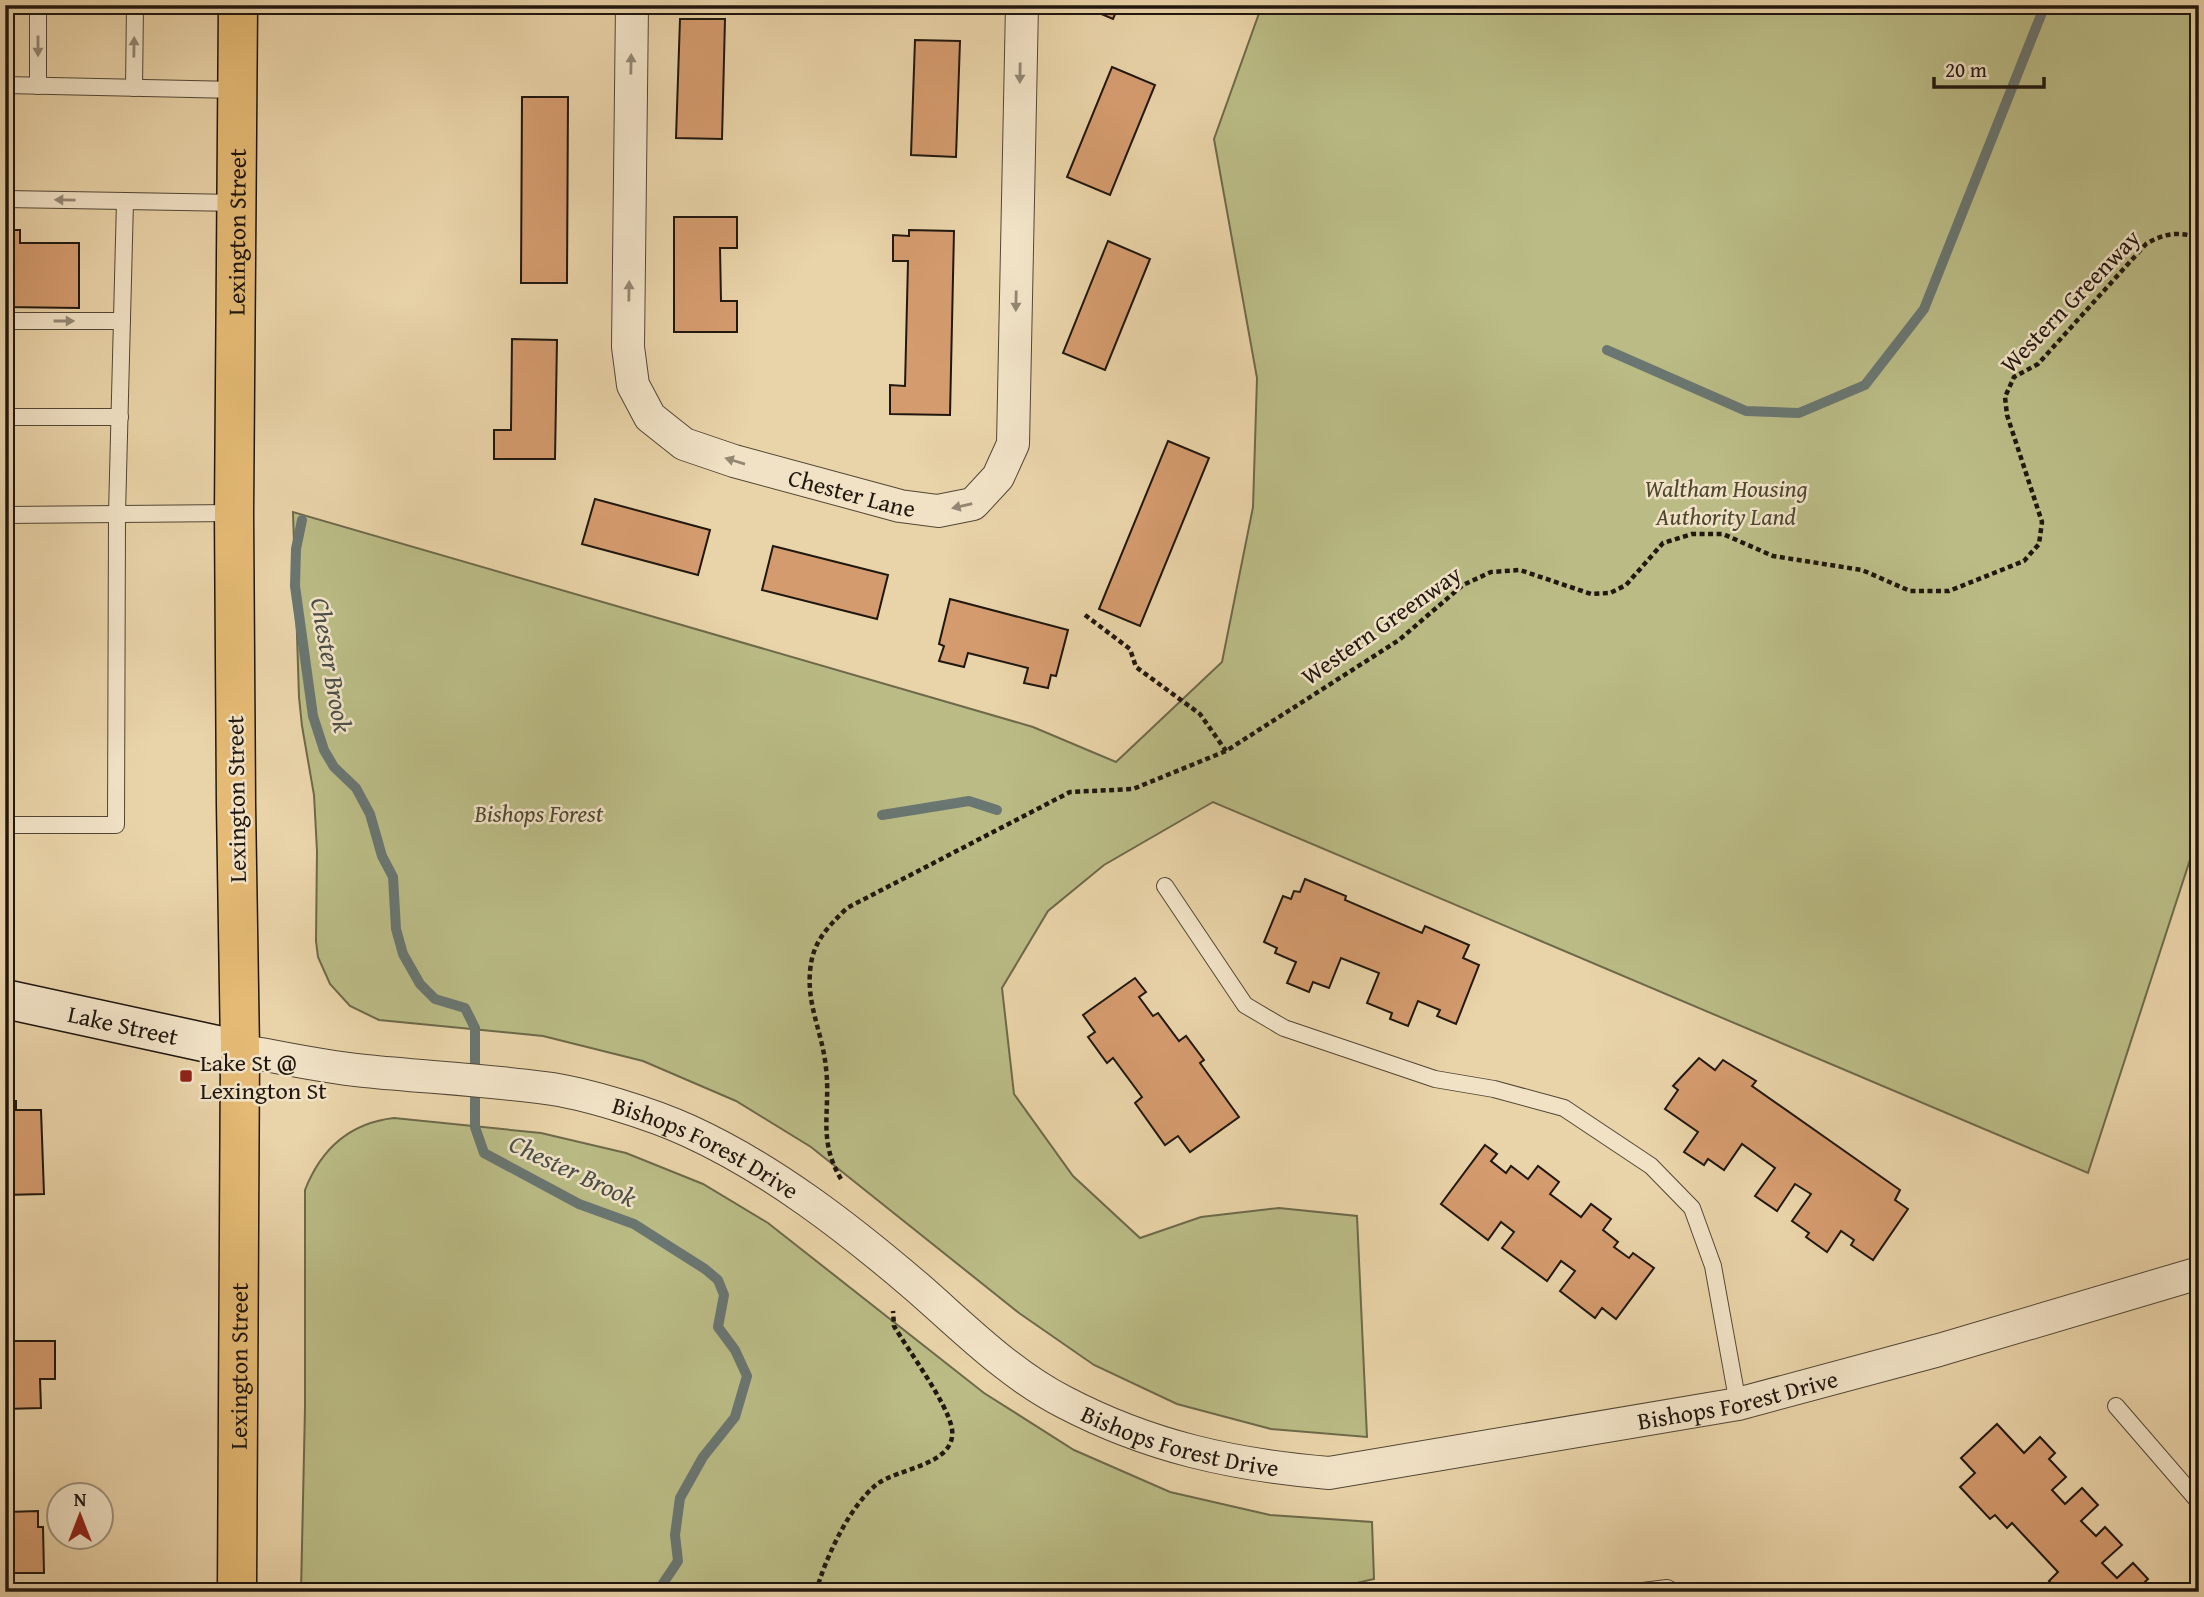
<svg xmlns="http://www.w3.org/2000/svg" width="2204" height="1597" viewBox="0 0 2204 1597" font-family="'Gentium Book Plus',serif">
<style>
.green{fill:#babb85;stroke:#6d694a;stroke-width:2}
.lines{fill:none;stroke-linecap:round;stroke-linejoin:round}
.stream{stroke:#697671;stroke-width:10}
.building{fill:#d49b6e;stroke:#20170f;stroke-width:2}
.lane-casing{stroke:#524635;stroke-width:18}
.street-casing{stroke:#524635;stroke-width:34}
.secondary-casing{stroke:#20170f;stroke-width:41}
.primary-casing{stroke:#20170f;stroke-width:41}
.path{stroke:#20170f;stroke-width:4.5;stroke-dasharray:5 3.5;stroke-linecap:butt}
.lane{stroke:#f1e2c6;stroke-width:16}
.street{stroke:#f1e2c6;stroke-width:32}
.secondary{stroke:#f1e2c6;stroke-width:38}
.primary{stroke:#e4ba74;stroke-width:38}
.oneway{fill:#938774}
.poi-dot{fill:#8f2418;stroke:#f1e2c6;stroke-width:2.5}
.labels{text-anchor:middle;dominant-baseline:central;stroke-width:5;stroke-linejoin:round;paint-order:stroke}
.street-label{font-size:24px;fill:#20170f;stroke:#f1e2c6}
.park-label{font-size:24px;font-style:italic;fill:#4e4832;stroke:#f1e2c6}
.poi-label{font-size:24px;fill:#20170f;stroke:#f1e2c6;text-anchor:start}
.water-label{font-size:26px;font-style:italic;fill:#4b4f48;stroke:#f1e2c6}
</style>
<rect width="100%" height="100%" fill="#e9d3a8"/>
<filter id="stains"><feTurbulence type="fractalNoise" baseFrequency=".00286" numOctaves="4"/><feColorMatrix values="0 0 0 0 .2 0 0 0 0 .09 0 0 0 0 .02 0 0 0 .5 -.17"/></filter>
<radialGradient id="worn" r=".72"><stop offset=".6" stop-color="#630" stop-opacity="0"/><stop offset="1" stop-color="#630" stop-opacity=".3"/></radialGradient>
<g class="green">
<polygon points="1262,5 2199,5 2199,832 2088,1173 1213,802 1104,865 1048,911 1002,988 1014,1094 1073,1176 1140,1238 1201,1217 1279,1208 1357,1216 1367,1437 1271,1429 1177,1404 1094,1365 1019,1313 811,1147 736,1101 643,1061 543,1036 379,1020 350,1006 330,984 318,957 316,941 317,851 314,795 302,726 299,697 293,512 1033,727 1116,762 1222,662 1253,507 1257,378 1214,139"/>
<path d="M394,1118L541,1133L626,1153L703,1184L768,1223L984,1393L1074,1450L1170,1492L1270,1515L1372,1522L1374,1579L1318,1592H301L305,1408V1190C321,1149 350,1123 394,1118Z"/>
</g>
<g class="lines">
<g class="stream">
<polyline points="1607,350 1746,411 1799,413 1865,385 1924,309 2045,5"/>
<polyline points="302,520 296,549 295,586 313,716 324,750 334,767 356,788 370,814 382,856 393,877 396,929 403,954 420,984 435,999 465,1008 475,1028 475,1127 484,1153 579,1204 634,1224 705,1269 718,1280 724,1295 718,1327 735,1350 747,1376 735,1417 703,1457 680,1498 675,1535 678,1561 662,1585 655,1592"/>
<polyline points="882,815 969,801 997,810"/>
</g>
</g>
<g class="building">
<polygon points="1080,5 1119,5 1113,19"/>
<polygon points="680,19 725,19 722,139 676,138"/>
<polygon points="915,40 960,41 956,157 911,155"/>
<polygon points="1112,67 1155,85 1110,195 1067,177"/>
<polygon points="522,97 568,97 567,283 521,283"/>
<polygon points="674,217 737,217 737,248 720,248 721,301 737,301 737,332 674,332"/>
<polygon points="5,230 20,230 20,243 79,243 79,308 5,307"/>
<polygon points="909,230 954,231 950,415 890,414 890,385 905,386 908,261 893,261 893,235 909,236"/>
<polygon points="1108,241 1150,259 1105,370 1063,353"/>
<polygon points="512,339 557,340 555,459 494,459 494,430 511,430"/>
<polygon points="1168,441 1209,458 1140,626 1099,609"/>
<polygon points="595,499 710,530 698,575 582,544"/>
<polygon points="773,546 888,575 877,619 762,590"/>
<polygon points="950,599 1068,630 1056,676 1051,675 1048,688 1024,683 1028,668 968,653 964,667 939,661 944,646 939,644"/>
<polygon points="1305,879 1346,896 1345,900 1422,933 1425,926 1469,945 1463,958 1479,965 1456,1024 1437,1016 1440,1010 1418,1001 1408,1026 1390,1019 1392,1013 1367,1003 1379,973 1341,958 1329,988 1313,982 1309,992 1287,983 1296,962 1275,953 1277,948 1264,942 1283,896 1291,899 1294,891 1300,892"/>
<polygon points="1135,978 1146,992 1139,997 1153,1016 1158,1013 1179,1041 1186,1036 1204,1060 1200,1063 1239,1117 1190,1152 1178,1136 1165,1145 1135,1103 1142,1097 1113,1058 1107,1063 1088,1037 1095,1032 1083,1015"/>
<polygon points="1699,1058 1715,1070 1723,1060 1756,1081 1752,1086 1900,1190 1895,1200 1908,1209 1873,1260 1851,1245 1854,1240 1841,1231 1827,1252 1806,1237 1809,1233 1792,1221 1811,1194 1795,1184 1777,1211 1755,1196 1775,1168 1742,1144 1724,1170 1708,1159 1704,1165 1684,1152 1698,1132 1665,1109 1678,1090 1673,1086"/>
<polygon points="5,1101 16,1101 16,1110 41,1110 44,1194 5,1195"/>
<polygon points="1485,1145 1497,1154 1491,1161 1506,1173 1511,1166 1528,1179 1538,1166 1559,1182 1550,1194 1581,1217 1591,1204 1611,1219 1603,1230 1618,1242 1614,1247 1629,1258 1633,1253 1654,1268 1616,1319 1602,1308 1595,1318 1560,1291 1575,1271 1561,1261 1547,1281 1502,1248 1514,1232 1501,1222 1488,1240 1441,1204"/>
<polygon points="5,1341 55,1341 55,1379 40,1379 41,1408 5,1409"/>
<polygon points="1997,1424 2024,1453 2040,1437 2055,1453 2049,1459 2066,1477 2052,1490 2065,1504 2082,1488 2098,1505 2081,1521 2096,1536 2105,1527 2122,1545 2102,1563 2117,1578 2133,1563 2148,1579 2135,1592 2059,1592 2049,1581 2058,1572 2012,1523 2007,1528 1995,1515 1990,1519 1960,1487 1975,1473 1961,1458"/>
<polygon points="38,1511 38,1527 43,1527 44,1573 5,1573 7,1512"/>
</g>
<g class="lines">
<g class="lane-casing">
<g id="lane">
<polyline points="38,5 38,86"/>
<polyline points="5,85 237,90"/>
<polyline points="134,88 135,5"/>
<polyline points="5,199 125,201"/>
<polyline points="5,321 122,321"/>
<polyline points="5,417 120,417"/>
<polyline points="5,515 234,513"/>
<polyline points="5,825 116,825 117,514 125,201 237,203"/>
<polyline points="1165,886 1245,1005 1284,1028 1435,1079 1494,1089 1564,1108 1651,1166 1692,1208 1713,1266 1738,1404"/>
<polyline points="2116,1406 2199,1502"/>
<polyline points="1635,1592 1667,1588 1675,1592"/>
</g>
</g>
<g class="street-casing">
<g id="street">
<path id="s1" d="M632,5L628,347L633,385L650,417L684,444L734,461L900,506L938,511L973,504L998,477L1013,444L1022,5"/>
<path id="s2" d="M240,1050C282,1058 323,1067 365,1071C425,1077 485,1080 545,1088C585,1093 652,1114 689,1131C772,1169 848,1228 917,1287C963,1327 1009,1374 1064,1402C1150,1447 1234,1465 1329,1473L1738,1404L1939,1350L2199,1273"/>
</g>
</g>
<g class="secondary-casing">
<g id="secondary">
<path id="s3" d="M5,999L240,1050"/>
</g>
</g>
<g class="primary-casing">
<g id="primary">
<path id="s4" d="M237,1592L240,1050L236,805L234,513L238,5"/>
</g>
</g>
<g class="path">
<polyline points="1085,615 1130,649 1136,667 1200,714 1226,751"/>
<path d="M841,1179C817,1139 831,1111 826,1068C823,1035 807,1006 810,972C812,942 827,928 847,908L1070,792L1133,789L1226,751L1399,640L1463,585L1491,572L1520,570L1591,594L1610,593L1626,585L1663,543L1692,534H1723L1773,556L1862,570L1910,591H1949L2024,561L2039,544L2042,522L2007,415L2005,397L2014,377L2038,364L2146,244C2165,233 2178,231 2199,238"/>
<path d="M816,1592C825,1559 849,1507 876,1485C896,1468 957,1466 952,1429C948,1404 908,1350 894,1326L893,1311"/>
</g>
<use href="#lane" class="lane"/>
<use href="#street" class="street"/>
<use href="#secondary" class="secondary"/>
<use href="#primary" class="primary"/>
</g>
<defs><path id="oneway-solid" d="M-6-.8H1V-3.2L6.5 0L1 3.2V.8H-6Z" transform="scale(1.75)"/></defs>
<g class="oneway">
<use href="#oneway-solid" transform="translate(38 46) rotate(90)"/>
<use href="#oneway-solid" transform="translate(134 47) rotate(-89)"/>
<use href="#oneway-solid" transform="translate(631 64) rotate(-89)"/>
<use href="#oneway-solid" transform="translate(1020 73) rotate(91)"/>
<use href="#oneway-solid" transform="translate(65 200) rotate(-179)"/>
<use href="#oneway-solid" transform="translate(629 291) rotate(-89)"/>
<use href="#oneway-solid" transform="translate(1016 301) rotate(91)"/>
<use href="#oneway-solid" transform="translate(64 321)"/>
<use href="#oneway-solid" transform="translate(735 461) rotate(-163)"/>
<use href="#oneway-solid" transform="translate(962 506) rotate(167)"/>
</g>
<rect class="poi-dot" x="179" y="1069" width="14" height="14" rx="3.5"/>
<g class="labels">
<g class="street-label">
<text stroke="none"><textPath href="#s4" startOffset="1360">Lexington Street</textPath></text>
<text transform="translate(2070 301) rotate(-46)">Western Greenway</text>
<text stroke="none"><textPath href="#s1" startOffset="635">Chester Lane</textPath></text>
<text transform="translate(1381 625) rotate(-35)">Western Greenway</text>
<text transform="translate(236 799) rotate(-91)">Lexington Street</text>
<text stroke="none"><textPath href="#s3" startOffset="121">Lake Street</textPath></text>
<text stroke="none"><textPath href="#s2" startOffset="480">Bishops Forest Drive</textPath></text>
<text stroke="none"><textPath href="#s4" startOffset="226">Lexington Street</textPath></text>
<text stroke="none"><textPath href="#s2" startOffset="1614">Bishops Forest Drive</textPath></text>
<text stroke="none"><textPath href="#s2" startOffset="1046">Bishops Forest Drive</textPath></text>
</g>
<g class="park-label">
<text x="1726" y="488">Waltham Housing<tspan x="1726" dy="28">Authority Land</tspan></text>
<text x="539" y="813">Bishops Forest</text>
</g>
<g class="poi-label">
<text x="200" y="1062">Lake St @<tspan x="200" dy="28">Lexington St</tspan></text>
</g>
<g class="water-label">
<text transform="translate(332 665) rotate(80)">Chester Brook</text>
<text transform="translate(573 1170) rotate(25)">Chester Brook</text>
</g>
</g>
<rect width="2204" height="1597" fill="none" stroke="#e9d3a8" stroke-width="28"/>
<rect x="7" y="7" width="2190" height="1583" fill="none" stroke="#20170f" stroke-width="3.5"/>
<rect x="14" y="14" width="2176" height="1569" fill="none" stroke="#20170f" stroke-width="2"/>
<g transform="translate(80 1516)"><circle r="33" fill="#f1e2c6" stroke="#9d917d" stroke-width="2"/>
<path d="M0-5L12 26L0 18L-12 26Z" fill="#8f2418"/>
<text y="-10" font-size="19" font-weight="bold" text-anchor="middle" fill="#20170f">N</text>
</g>
<path d="M1934 77v10h110v-10" fill="none" stroke="#20170f" stroke-width="3.5"/>
<text x="1945" y="77" font-size="21" fill="#20170f" stroke="#f1e2c6" stroke-width="5" paint-order="stroke">20 m</text>
<rect width="100%" height="100%" filter="url(#stains)"/>
<rect width="100%" height="100%" fill="url(#worn)"/>
</svg>
